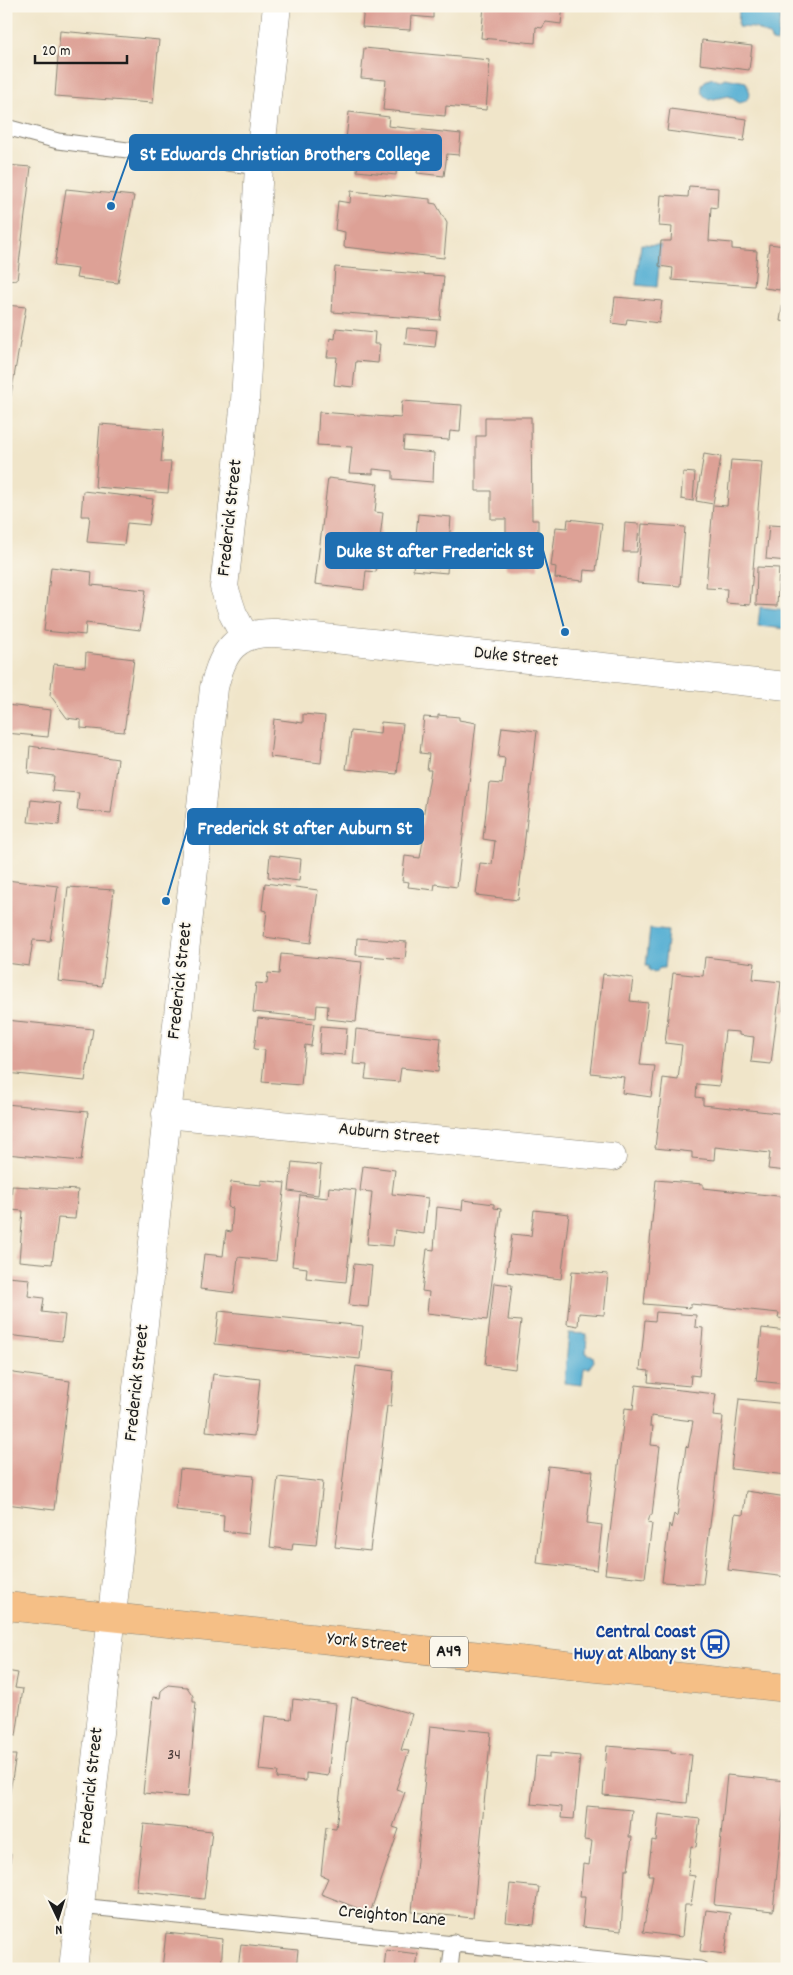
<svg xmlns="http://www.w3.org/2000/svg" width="793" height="1975" viewBox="0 0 793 1975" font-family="Dekko,sans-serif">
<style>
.water{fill:#55afd3;stroke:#386678}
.building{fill:#dda196}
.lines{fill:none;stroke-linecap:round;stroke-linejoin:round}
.lane-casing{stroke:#868072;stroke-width:17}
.street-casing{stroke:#868072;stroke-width:29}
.highway-casing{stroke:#868072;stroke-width:29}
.lane{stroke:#fff;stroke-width:15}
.street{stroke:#fff;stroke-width:28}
.highway{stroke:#f5bf86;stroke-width:28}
.labels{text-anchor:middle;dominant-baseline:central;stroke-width:4;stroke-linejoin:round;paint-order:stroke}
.number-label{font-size:16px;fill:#4c3d3a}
.shield{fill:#fbf7ec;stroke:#5f5e5a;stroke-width:1}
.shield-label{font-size:18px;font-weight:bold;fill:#1c1c1c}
.street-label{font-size:19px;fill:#1c1c1c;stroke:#fbf7ec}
.transit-label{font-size:19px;font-weight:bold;fill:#164399;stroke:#fbf7ec;text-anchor:end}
.leader{fill:none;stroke:#1f6fb2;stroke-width:2}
.callout-dot{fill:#1f6fb2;stroke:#fbf7ec;stroke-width:2}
.callout{fill:#1f6fb2;stroke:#1f6fb2;stroke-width:2}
.callout-label{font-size:20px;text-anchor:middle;font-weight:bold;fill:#fff}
</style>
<rect width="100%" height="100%" fill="#fbf7ec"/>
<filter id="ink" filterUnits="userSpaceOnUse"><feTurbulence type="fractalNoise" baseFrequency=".02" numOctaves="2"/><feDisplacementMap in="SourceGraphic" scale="10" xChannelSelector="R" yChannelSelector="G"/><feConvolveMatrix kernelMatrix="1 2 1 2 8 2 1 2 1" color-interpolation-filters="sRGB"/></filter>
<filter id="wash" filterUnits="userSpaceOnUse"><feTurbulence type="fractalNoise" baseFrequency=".0096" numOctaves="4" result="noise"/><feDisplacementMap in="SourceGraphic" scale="20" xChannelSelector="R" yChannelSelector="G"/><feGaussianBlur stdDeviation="1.12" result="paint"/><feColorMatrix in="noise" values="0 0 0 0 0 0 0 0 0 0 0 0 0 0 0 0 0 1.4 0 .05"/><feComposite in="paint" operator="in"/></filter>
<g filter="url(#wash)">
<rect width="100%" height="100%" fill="#f0e5c9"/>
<g class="water">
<polygon points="739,9 781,13 777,42 772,41 769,36 755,28 738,27"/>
<path d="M712,78L719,81L725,78L746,82L750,93C748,99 746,102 739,103L729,96L709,100C701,95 699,88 705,81Z"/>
<polygon points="641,244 661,245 657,287 636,285"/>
<polygon points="760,607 787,610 787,629 758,626"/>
<polygon points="650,929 668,931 664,968 660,968 654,973 649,970 649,966 646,966"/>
<polygon points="569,1333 587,1334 586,1353 593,1356 594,1361 589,1368 584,1368 582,1385 564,1383"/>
</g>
<g id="blocks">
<g class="building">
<polygon points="364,6 433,6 433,18 411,16 410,30 362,27"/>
<polygon points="484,6 563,6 561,24 546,22 542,28 536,27 535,43 481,38"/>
<polygon points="60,31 159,40 153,103 55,96"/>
<polygon points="702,40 752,46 749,70 700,64"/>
<polygon points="364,48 490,60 486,110 446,106 445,116 383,110 386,80 361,78"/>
<polygon points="670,109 747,119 744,141 667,131"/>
<polygon points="349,112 389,117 388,126 461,134 459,155 447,154 444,176 417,173 419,164 397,161 396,175 357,171 359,151 345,149"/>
<polygon points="6,165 31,167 17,280 6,281"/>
<polygon points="689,186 718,188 717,208 711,207 709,241 732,243 732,249 757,251 754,286 672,280 673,268 659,266 661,241 671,241 672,227 659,226 661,195 688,197"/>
<polygon points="66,189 134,196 118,283 76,278 78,269 54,266"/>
<polygon points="351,191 430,199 430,203 436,204 447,223 444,258 344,247 345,232 335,230 338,201 350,203"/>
<polygon points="769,244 785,246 780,290 764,288"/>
<polygon points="335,267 444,276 440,320 332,312"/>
<polygon points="786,281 787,281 787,322 780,321"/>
<polygon points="615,297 662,301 659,323 627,319 626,325 612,323"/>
<polygon points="6,305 26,307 7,418 6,418"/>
<polygon points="336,328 375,332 374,344 380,344 378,363 356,361 353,387 334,385 337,357 327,357 330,338 335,339"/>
<polygon points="407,328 437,330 435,347 405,344"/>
<polygon points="402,401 462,405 460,432 450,431 449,440 404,437 403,450 434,453 433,482 393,479 393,471 373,469 373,474 349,473 352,447 317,445 319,412 401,418"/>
<polygon points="485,417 531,417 532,520 538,520 538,569 506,569 506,519 491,519 491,491 476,491 476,436 485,436"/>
<polygon points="100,424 164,429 161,462 171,462 168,493 95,487"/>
<polygon points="704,454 721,457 713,504 696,501"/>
<polygon points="731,460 762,462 750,605 726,603 727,589 706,588 713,505 727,506"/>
<polygon points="683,472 695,473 693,501 681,499"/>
<polygon points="328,478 378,484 375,512 383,513 376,572 366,571 364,590 315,584"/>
<polygon points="83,491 153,499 149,525 127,523 124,545 87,542 90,516 81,516"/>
<polygon points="418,514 451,517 447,573 413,570"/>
<polygon points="568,519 602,523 596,571 584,570 583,581 555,578 556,567 551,566 556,527 567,528"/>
<polygon points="625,523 639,524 637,552 623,552"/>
<polygon points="642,524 685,527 680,586 637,583"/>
<polygon points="769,525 787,526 787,561 766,559"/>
<polygon points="51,567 92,572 91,585 146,590 140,630 86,623 85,635 44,631"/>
<polygon points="757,567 779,568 777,606 756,605"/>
<polygon points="86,653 134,659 124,732 81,728 81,720 67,718 50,695 54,664 85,667"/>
<polygon points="6,705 51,710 48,737 6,733"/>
<polygon points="303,714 325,716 321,763 270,757 274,719 303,723"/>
<polygon points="438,715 459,717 459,720 476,723 457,887 435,884 434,890 408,887 409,882 402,881 405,856 420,858 423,841 419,841 431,770 427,770 429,754 420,753 424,717 438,718"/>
<polygon points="381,722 403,724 397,774 346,769 351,731 380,734"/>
<polygon points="502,727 537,731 518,900 476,895 480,863 492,864 495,841 483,839 489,783 502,784 505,758 498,757"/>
<polygon points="30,746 118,759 111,813 77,810 79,793 52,791 54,776 28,773"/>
<polygon points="31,800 61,803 59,825 28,822"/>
<polygon points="270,855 301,859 299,881 268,877"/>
<polygon points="6,880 58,886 50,941 33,940 29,966 6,963"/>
<polygon points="265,883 318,890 311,943 264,937 267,911 262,910"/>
<polygon points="68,887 114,890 102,986 58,981"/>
<polygon points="357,938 407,942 405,959 356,955"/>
<polygon points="281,954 362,962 356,1022 327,1019 328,1006 317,1005 316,1018 253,1012 256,983 267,984 268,973 279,974"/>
<polygon points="705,957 755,963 753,979 781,982 771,1064 751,1062 754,1037 739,1035 739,1032 725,1031 719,1086 697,1084 696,1097 703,1098 703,1105 787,1114 787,1171 768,1169 770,1153 715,1147 714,1160 692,1158 692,1152 655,1148 663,1078 678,1080 682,1045 665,1043 673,973 703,976"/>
<polygon points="603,974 633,978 630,1001 648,1003 640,1065 655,1066 651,1097 622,1093 624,1077 591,1073"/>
<polygon points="785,989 787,989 787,1011 783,1011"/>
<polygon points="258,1018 314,1024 311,1046 305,1045 301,1085 262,1082 265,1050 254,1049"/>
<polygon points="6,1020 93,1029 85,1081 6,1073"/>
<polygon points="321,1026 347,1028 345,1055 319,1053"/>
<polygon points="356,1029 441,1038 438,1072 401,1068 399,1082 365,1079 367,1065 353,1064"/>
<polygon points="6,1104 88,1112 81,1161 6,1154"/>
<polygon points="292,1162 321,1165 318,1195 289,1191"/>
<polygon points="363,1166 395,1170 392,1194 428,1198 424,1234 395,1230 393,1246 367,1244 372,1192 360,1191"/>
<polygon points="261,1180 285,1183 276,1261 238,1257 234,1293 200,1289 204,1254 223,1256 226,1231 231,1232 233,1208 228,1207 231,1182 261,1185"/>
<polygon points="656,1180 703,1184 703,1188 787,1197 787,1319 778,1318 779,1313 691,1304 691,1308 644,1304"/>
<polygon points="12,1186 78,1190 75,1219 58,1218 52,1264 19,1261 23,1211 10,1210"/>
<polygon points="329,1187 356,1190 346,1282 306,1278 307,1268 292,1266 300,1195 328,1198"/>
<polygon points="463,1200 494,1204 494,1208 501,1209 487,1320 427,1313 429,1292 422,1291 427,1249 434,1250 437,1207 462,1210"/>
<polygon points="534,1210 569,1214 561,1279 507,1272 512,1234 531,1236"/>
<polygon points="354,1264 372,1266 368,1307 349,1305"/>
<polygon points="572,1271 608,1274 604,1315 579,1313 578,1326 567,1324"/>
<polygon points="7,1277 30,1279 28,1296 44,1298 42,1312 65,1315 62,1341 6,1335"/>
<polygon points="494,1283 512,1285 508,1320 521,1321 515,1369 485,1365"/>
<polygon points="219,1311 363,1326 360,1359 215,1344"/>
<polygon points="656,1312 696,1315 695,1327 703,1328 699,1376 691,1375 690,1386 648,1382 649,1371 640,1370 645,1320 655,1321"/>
<polygon points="762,1328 787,1331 787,1384 756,1381"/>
<polygon points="356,1366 394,1371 391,1406 387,1406 370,1551 335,1547"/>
<polygon points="7,1372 70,1381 54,1510 6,1504"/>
<polygon points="213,1374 260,1379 254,1436 206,1431"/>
<polygon points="636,1385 716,1394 713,1416 723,1417 703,1584 662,1582 669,1524 671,1528 674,1514 677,1517 686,1446 688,1448 693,1421 651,1416 650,1426 653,1426 651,1445 660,1446 652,1515 650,1515 648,1523 652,1524 645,1578 605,1574 625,1408 633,1409"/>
<polygon points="739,1399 787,1404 787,1475 731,1469"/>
<polygon points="548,1466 593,1471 587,1523 602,1525 597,1570 537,1563"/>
<polygon points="180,1469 254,1476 248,1534 223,1531 224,1515 176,1510"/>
<polygon points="278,1477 323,1482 316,1545 293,1543 292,1550 270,1547"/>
<polygon points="746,1491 787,1497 787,1577 728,1570 735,1514 743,1515"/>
<polygon points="6,1671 18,1673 15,1688 23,1689 16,1736 10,1735 7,1753"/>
<polygon points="168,1685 187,1687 193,1696 193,1702 196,1702 188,1797 143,1793 153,1697 160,1698 161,1691"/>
<polygon points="352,1697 412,1714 401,1750 409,1751 396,1789 405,1792 393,1827 399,1829 370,1913 321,1894 328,1878 321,1875 326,1827 336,1828"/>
<polygon points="293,1699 336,1704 328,1776 306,1773 306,1781 277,1778 278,1772 259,1770 265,1716 291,1719"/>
<polygon points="430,1726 491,1732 473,1918 412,1912"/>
<polygon points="607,1746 671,1751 671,1753 692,1755 687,1803 603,1795"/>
<polygon points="550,1753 580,1756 574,1819 561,1818 562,1807 531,1804 536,1756 550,1757"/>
<polygon points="6,1755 16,1755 8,1804 6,1804"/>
<polygon points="727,1775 786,1781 773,1911 714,1905"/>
<polygon points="587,1806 632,1810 629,1837 632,1837 628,1870 625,1870 621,1931 582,1927 585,1897 580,1897 583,1864 589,1865 592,1841 584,1840"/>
<polygon points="659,1814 700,1819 696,1847 691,1846 688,1875 695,1876 691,1905 685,1905 682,1937 643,1932 653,1875 648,1875 652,1840 656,1841"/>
<polygon points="144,1824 212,1831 204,1899 136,1891"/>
<polygon points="6,1853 11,1854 8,1883 6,1883"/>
<polygon points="510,1884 539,1887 534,1925 506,1922"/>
<polygon points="706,1910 730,1913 725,1954 700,1951"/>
<polygon points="166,1933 223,1939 221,1969 162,1969"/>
<polygon points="241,1944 298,1950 296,1969 238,1969"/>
<polygon points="386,1950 418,1954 416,1969 384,1969"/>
</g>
</g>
</g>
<g filter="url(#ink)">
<use href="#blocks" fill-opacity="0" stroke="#868072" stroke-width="1"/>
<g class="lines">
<g class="lane-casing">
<g id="lane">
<polyline points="6,127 58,141 259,167"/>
<polyline points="79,1906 700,1969"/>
<polyline points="450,1969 453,1942"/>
</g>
</g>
<g class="street-casing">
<g id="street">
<polyline points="245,637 233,614 224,587 245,401 259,167 277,6"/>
<polyline points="166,1114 612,1157"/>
<path d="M73,1969L214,688C222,652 235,631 276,633L787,686"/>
</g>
</g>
<g class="highway-casing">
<polyline id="highway" points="6,1606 787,1688"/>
</g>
<use href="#lane" class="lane"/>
<use href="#street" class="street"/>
<use href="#highway" class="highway"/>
</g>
</g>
<defs>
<g id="bus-ring" transform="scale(1.4375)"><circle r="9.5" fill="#fbf7ec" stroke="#1a4fb4" stroke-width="1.5"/><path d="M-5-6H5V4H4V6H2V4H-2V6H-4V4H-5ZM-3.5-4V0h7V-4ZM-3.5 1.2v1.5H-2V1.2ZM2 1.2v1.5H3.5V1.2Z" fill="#1a4fb4"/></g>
</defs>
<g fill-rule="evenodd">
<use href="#bus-ring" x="715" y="1644"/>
</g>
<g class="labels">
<g class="number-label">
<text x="174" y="1755">34</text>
</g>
<rect class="shield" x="430" y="1636.5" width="38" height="31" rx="4"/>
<g class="shield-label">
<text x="449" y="1652">A49</text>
</g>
<g class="street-label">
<text transform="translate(231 518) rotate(-84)">Frederick Street</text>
<text transform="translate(516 658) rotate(6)">Duke Street</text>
<text transform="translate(181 981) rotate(-84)">Frederick Street</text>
<text transform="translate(389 1135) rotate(6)">Auburn Street</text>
<text transform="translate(138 1383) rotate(-84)">Frederick Street</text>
<text transform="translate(367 1644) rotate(6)">York Street</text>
<text transform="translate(92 1786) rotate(-84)">Frederick Street</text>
<text transform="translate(392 1917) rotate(5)">Creighton Lane</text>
</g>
<g class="transit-label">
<text x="696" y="1633">Central Coast<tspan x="696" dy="22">Hwy at Albany St</tspan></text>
</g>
</g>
<path class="leader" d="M111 206L130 153M565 632L543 550M166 901L188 827"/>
<g class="callout-dot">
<circle cx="111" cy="206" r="5"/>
<circle cx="565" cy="632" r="5"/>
<circle cx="166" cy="901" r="5"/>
</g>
<g class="callout">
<rect x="130" y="135" width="311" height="35" rx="5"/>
<rect x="326" y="533" width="217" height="35" rx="5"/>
<rect x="188" y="809" width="235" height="35" rx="5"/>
</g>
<g class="callout-label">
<text x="285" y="160">St Edwards Christian Brothers College</text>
<text x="435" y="557">Duke St after Frederick St</text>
<text x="305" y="834">Frederick St after Auburn St</text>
</g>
<rect width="793" height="1975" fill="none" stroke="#fbf7ec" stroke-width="25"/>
<g transform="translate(58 1918) rotate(176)" stroke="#fbf7ec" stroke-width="4" paint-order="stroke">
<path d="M0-4L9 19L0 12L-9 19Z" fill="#1c1c1c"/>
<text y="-8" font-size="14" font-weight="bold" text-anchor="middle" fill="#1c1c1c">N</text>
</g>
<path d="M35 55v8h92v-8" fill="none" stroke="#1c1c1c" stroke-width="2.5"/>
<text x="42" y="55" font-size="15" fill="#1c1c1c" stroke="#fbf7ec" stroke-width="4" paint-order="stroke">20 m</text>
</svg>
